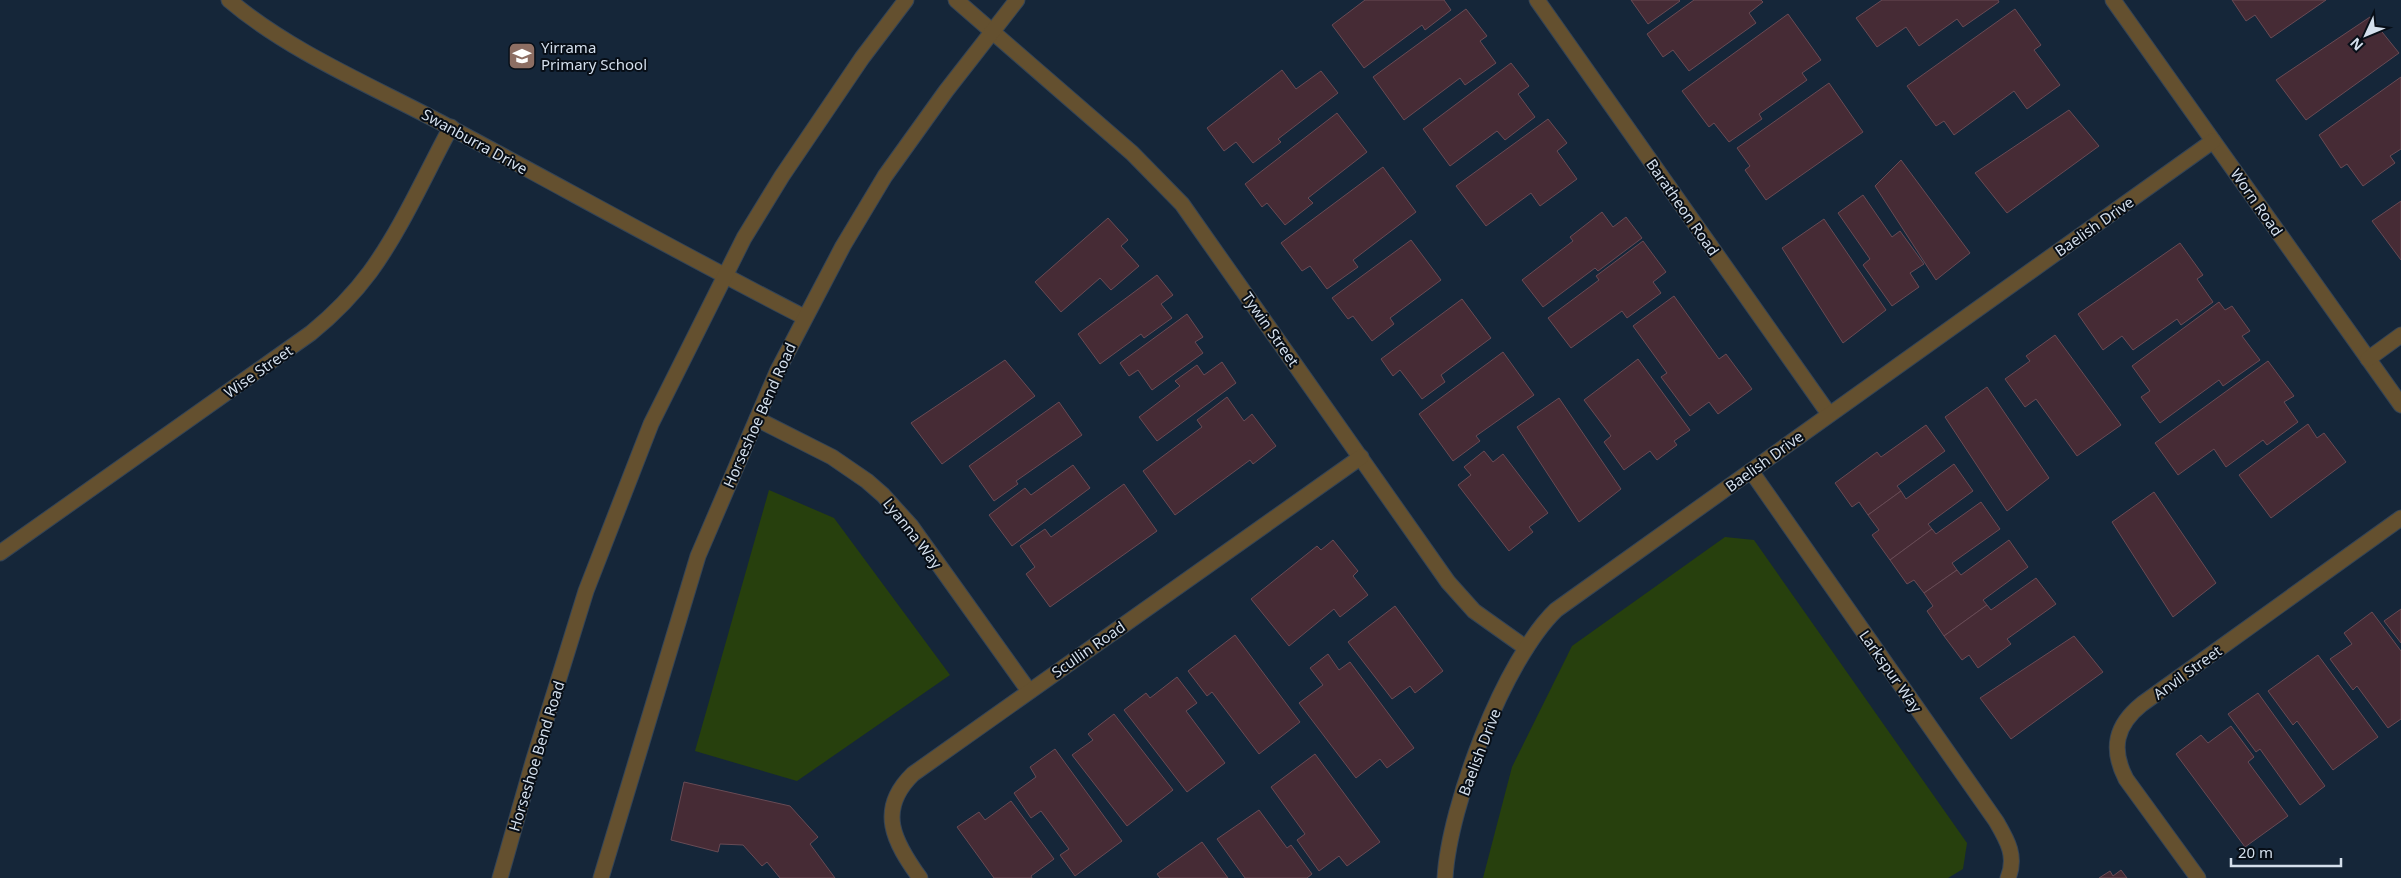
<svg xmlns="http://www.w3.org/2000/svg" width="2401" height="878" viewBox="0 0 2401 878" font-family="'Noto Sans',sans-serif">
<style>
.green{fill:#27400d}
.building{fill:#462b35;stroke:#684b55}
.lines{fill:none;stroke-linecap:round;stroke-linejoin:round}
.minor-casing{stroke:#344456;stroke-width:17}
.minor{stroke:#64502f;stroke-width:15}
.labels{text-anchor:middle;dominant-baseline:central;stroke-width:4;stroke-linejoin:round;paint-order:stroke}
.poi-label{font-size:15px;fill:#d4dfec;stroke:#070e17;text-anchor:start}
.street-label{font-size:15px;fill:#d4dfec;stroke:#070e17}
</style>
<rect width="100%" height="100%" fill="#152639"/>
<g class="green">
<polygon points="769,490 834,518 950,675 797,781 695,751"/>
<polygon points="1725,537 1754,540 1967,843 1963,869 1948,878 1483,878 1512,767 1572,646"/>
</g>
<g class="building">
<polygon points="1365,0 1444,0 1451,10 1425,30 1422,25 1364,68 1332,25"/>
<polygon points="1631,0 1679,0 1680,1 1648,24"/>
<polygon points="1694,0 1761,0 1763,2 1749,13 1756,23 1689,71 1673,50 1663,57 1647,34"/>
<polygon points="1882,0 1998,0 1999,2 1963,27 1957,19 1919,46 1906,27 1877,47 1856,18"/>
<polygon points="2232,0 2326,0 2271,38 2255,15 2246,21"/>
<polygon points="1466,9 1487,36 1480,41 1496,63 1465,85 1460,78 1404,120 1373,77"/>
<polygon points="2015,9 2041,45 2034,50 2060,85 2027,109 2014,91 1954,135 1944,121 1936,126 1907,86"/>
<polygon points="1788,14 1821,60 1802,73 1807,80 1759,114 1762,119 1729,142 1714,123 1709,127 1682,91"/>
<polygon points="2370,17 2399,53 2306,120 2276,80"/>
<polygon points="1511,63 1529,86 1518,94 1535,117 1505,140 1497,131 1450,166 1423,129"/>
<polygon points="1282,70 1296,89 1321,71 1338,93 1278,139 1281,142 1253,163 1236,142 1224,151 1207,128"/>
<polygon points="2401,77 2401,149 2390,156 2395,163 2363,186 2347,164 2341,168 2319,135"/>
<polygon points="1829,83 1863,132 1766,200 1745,170 1750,166 1737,148"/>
<polygon points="2069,110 2099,146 2007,213 1975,173"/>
<polygon points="1337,113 1367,152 1308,198 1313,203 1285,225 1267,203 1262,207 1245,184"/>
<polygon points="1548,119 1567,143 1557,151 1577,179 1540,206 1531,193 1486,226 1456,186"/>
<polygon points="1901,160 1970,253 1936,280 1875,186"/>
<polygon points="1383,167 1416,212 1353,260 1358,267 1327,289 1310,266 1302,271 1281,243"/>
<polygon points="1863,195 1892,237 1900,231 1924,264 1910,273 1919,287 1892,306 1863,265 1870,259 1838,213"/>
<polygon points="2401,201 2401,260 2372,221"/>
<polygon points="1602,212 1613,227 1626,217 1642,238 1598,271 1595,268 1543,307 1522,280 1573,241 1570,237"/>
<polygon points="1108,218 1128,240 1121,246 1139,266 1111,290 1100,278 1061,312 1035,282"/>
<polygon points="1824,219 1886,310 1843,343 1782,248"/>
<polygon points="1411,240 1441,280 1390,318 1394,324 1372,341 1353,316 1348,319 1332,298"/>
<polygon points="1643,241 1666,272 1653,282 1661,293 1627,318 1622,311 1571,348 1548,318 1599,280 1596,276"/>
<polygon points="2180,243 2203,275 2197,279 2213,302 2181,325 2177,319 2133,350 2122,336 2103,350 2078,314"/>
<polygon points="1157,275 1173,295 1161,304 1172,318 1144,338 1141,334 1100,364 1078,334"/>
<polygon points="1674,296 1719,359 1726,354 1752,389 1718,414 1709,402 1690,416 1661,377 1667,373 1633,326"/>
<polygon points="1462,299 1491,338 1441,375 1445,382 1422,399 1400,370 1393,376 1381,359"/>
<polygon points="2219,302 2225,310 2232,306 2250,331 2242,336 2260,360 2223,386 2219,380 2160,423 2141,397 2150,391 2132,366"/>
<polygon points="1187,314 1203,337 1195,342 1203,353 1152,390 1138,370 1129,376 1120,363"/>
<polygon points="2055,335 2121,425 2077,456 2036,399 2025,407 2005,379 2030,361 2026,356"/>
<polygon points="1503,352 1534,395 1476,436 1480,441 1453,461 1419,414"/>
<polygon points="1638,359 1690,430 1674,441 1677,445 1657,460 1650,451 1624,470 1604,442 1611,436 1584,400"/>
<polygon points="1005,360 1035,396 942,464 911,423"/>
<polygon points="2268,361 2294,396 2284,402 2298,422 2267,445 2263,440 2226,467 2214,449 2178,475 2155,443"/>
<polygon points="1222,362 1236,383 1157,441 1139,417 1180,386 1175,381 1197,365 1204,375"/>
<polygon points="1987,387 2049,478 2007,511 1945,417"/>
<polygon points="1227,397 1244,421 1252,414 1276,446 1253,464 1250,460 1175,515 1143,471 1202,427 1197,420"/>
<polygon points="1559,398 1621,489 1579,522 1517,427"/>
<polygon points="1059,402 1082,435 1016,481 1018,484 994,501 969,466"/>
<polygon points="2308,424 2317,438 2324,433 2346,462 2271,518 2239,475"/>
<polygon points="1926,425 1945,451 1897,486 1901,491 1868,515 1859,502 1852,507 1835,483 1877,452 1881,457"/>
<polygon points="1484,451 1493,462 1503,454 1548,513 1529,527 1533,532 1509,551 1458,485 1471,475 1464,467"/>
<polygon points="1954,464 1973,491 1928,524 1932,529 1890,560 1872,535 1879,530 1868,515 1901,491 1906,499"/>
<polygon points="1073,465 1090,488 1012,546 989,515 1025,488 1031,495"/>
<polygon points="1124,484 1157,531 1050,607 1026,574 1035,567 1020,546 1045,529 1051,537"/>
<polygon points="2154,492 2216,583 2173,617 2112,522"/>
<polygon points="1981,502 2000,529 1952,563 1957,570 1924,593 1914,580 1907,584 1890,560 1932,529 1936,534"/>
<polygon points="1333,540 1358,571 1353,576 1368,595 1340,617 1334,609 1289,646 1251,599 1317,546 1321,550"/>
<polygon points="2009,540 2028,567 1983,600 1987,605 1944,636 1927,611 1933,606 1924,593 1957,570 1961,575"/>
<polygon points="2036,578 2056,604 2007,639 2011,644 1978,668 1969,655 1962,660 1944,636 1987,605 1991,610"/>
<polygon points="1395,606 1443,671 1415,693 1410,686 1392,699 1348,642"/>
<polygon points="2401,609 2401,643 2384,621"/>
<polygon points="2372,612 2401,651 2401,719 2388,728 2357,686 2353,690 2330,659 2352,644 2344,633"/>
<polygon points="1235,635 1300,722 1259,754 1212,692 1207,696 1188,671"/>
<polygon points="2074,636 2103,672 2011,739 1980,698"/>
<polygon points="1328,654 1339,670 1350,662 1414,748 1387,768 1380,759 1356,778 1299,703 1323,685 1310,668"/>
<polygon points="2318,655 2378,737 2333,770 2297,721 2293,725 2268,691"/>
<polygon points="1177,677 1197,703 1186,711 1225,763 1187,792 1124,710 1146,693 1150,698"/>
<polygon points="2258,693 2325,786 2300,805 2260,749 2256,752 2228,714"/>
<polygon points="1114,714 1173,790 1127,826 1072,755 1093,740 1088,734"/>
<polygon points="2231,726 2254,757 2248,762 2288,816 2245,847 2176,754 2201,735 2208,743"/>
<polygon points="1055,749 1122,841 1075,876 1060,855 1069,849 1041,811 1031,818 1014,793 1036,777 1030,767"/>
<polygon points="1315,754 1380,842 1347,866 1339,856 1319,871 1297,840 1305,834 1271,787"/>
<polygon points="684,782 790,806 818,837 810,844 835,878 780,878 767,862 762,866 743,845 720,844 718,852 671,840"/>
<polygon points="1011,801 1054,859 1031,876 1032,878 994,878 957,827 979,812 985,820"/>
<polygon points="1259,810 1287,848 1291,845 1312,874 1307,878 1245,878 1217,839"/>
<polygon points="1202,842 1228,878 1160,878 1157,874"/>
<polygon points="2121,870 2127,878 2099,878 2110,871 2113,876"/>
</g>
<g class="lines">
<g class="minor-casing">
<g id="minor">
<path d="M229,0C291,53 379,89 451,128C569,191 685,256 804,317"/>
<polyline points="956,0 1132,153 1182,204 1448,582 1474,611 1526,648"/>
<polyline points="1537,0 1829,414"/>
<polyline points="2113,0 2401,405"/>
<polyline points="2368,359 2401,335"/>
<polyline points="757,419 832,457 867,481 883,495 911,526 1029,691"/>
<path d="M1751,471L1996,821C2007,840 2017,856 2008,878"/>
<path d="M0,553L311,333C333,315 353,295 370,272C402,228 425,175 451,127"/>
<polyline points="500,878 533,762 586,591 651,424 744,238 782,176 862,58 906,0"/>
<polyline points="601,878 698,556 777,372 843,246 885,176 946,91 1017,0"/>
<path d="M920,878C894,842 876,810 913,774L1361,457"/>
<path d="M1445,878C1449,806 1504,660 1556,610L2213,141"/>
<path d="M2198,878L2126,779C2110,748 2116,725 2142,704L2401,518"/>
</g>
</g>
<use href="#minor" class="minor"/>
</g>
<defs>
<g id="school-square" transform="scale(1.4375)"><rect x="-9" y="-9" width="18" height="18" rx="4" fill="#8d6e63" stroke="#070e17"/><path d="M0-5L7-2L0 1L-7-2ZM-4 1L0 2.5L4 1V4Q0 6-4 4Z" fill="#fff"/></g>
</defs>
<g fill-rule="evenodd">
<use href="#school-square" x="522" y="56"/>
</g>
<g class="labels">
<g class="poi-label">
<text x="541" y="47">Yirrama<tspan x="541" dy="17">Primary School</tspan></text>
</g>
<g class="street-label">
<text transform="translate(475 141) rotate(29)">Swanburra Drive</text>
<text transform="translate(2257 202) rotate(55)">Worn Road</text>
<text transform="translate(1683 207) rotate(55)">Baratheon Road</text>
<text transform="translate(2094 226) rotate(-35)">Baelish Drive</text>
<text transform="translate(1271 329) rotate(55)">Tywin Street</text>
<text transform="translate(258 371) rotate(-35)">Wise Street</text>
<text transform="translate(759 415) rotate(-66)">Horseshoe Bend Road</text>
<text transform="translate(1764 461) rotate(-36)">Baelish Drive</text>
<text transform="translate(913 533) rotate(52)">Lyanna Way</text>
<text transform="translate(1088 649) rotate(-35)">Scullin Road</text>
<text transform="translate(1891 671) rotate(55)">Larkspur Way</text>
<text transform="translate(2187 672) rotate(-36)">Anvil Street</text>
<text transform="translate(1479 752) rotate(-69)">Baelish Drive</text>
<text transform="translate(536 756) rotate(-73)">Horseshoe Bend Road</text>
</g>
</g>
<g transform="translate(2366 35) rotate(226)" stroke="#070e17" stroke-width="4" paint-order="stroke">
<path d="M0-4L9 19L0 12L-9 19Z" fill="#d4dfec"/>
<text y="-8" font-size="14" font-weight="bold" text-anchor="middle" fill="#d4dfec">N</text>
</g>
<path d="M2231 858v8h110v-8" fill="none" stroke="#d4dfec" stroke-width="2.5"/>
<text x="2238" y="858" font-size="15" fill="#d4dfec" stroke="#070e17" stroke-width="4" paint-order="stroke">20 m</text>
</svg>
